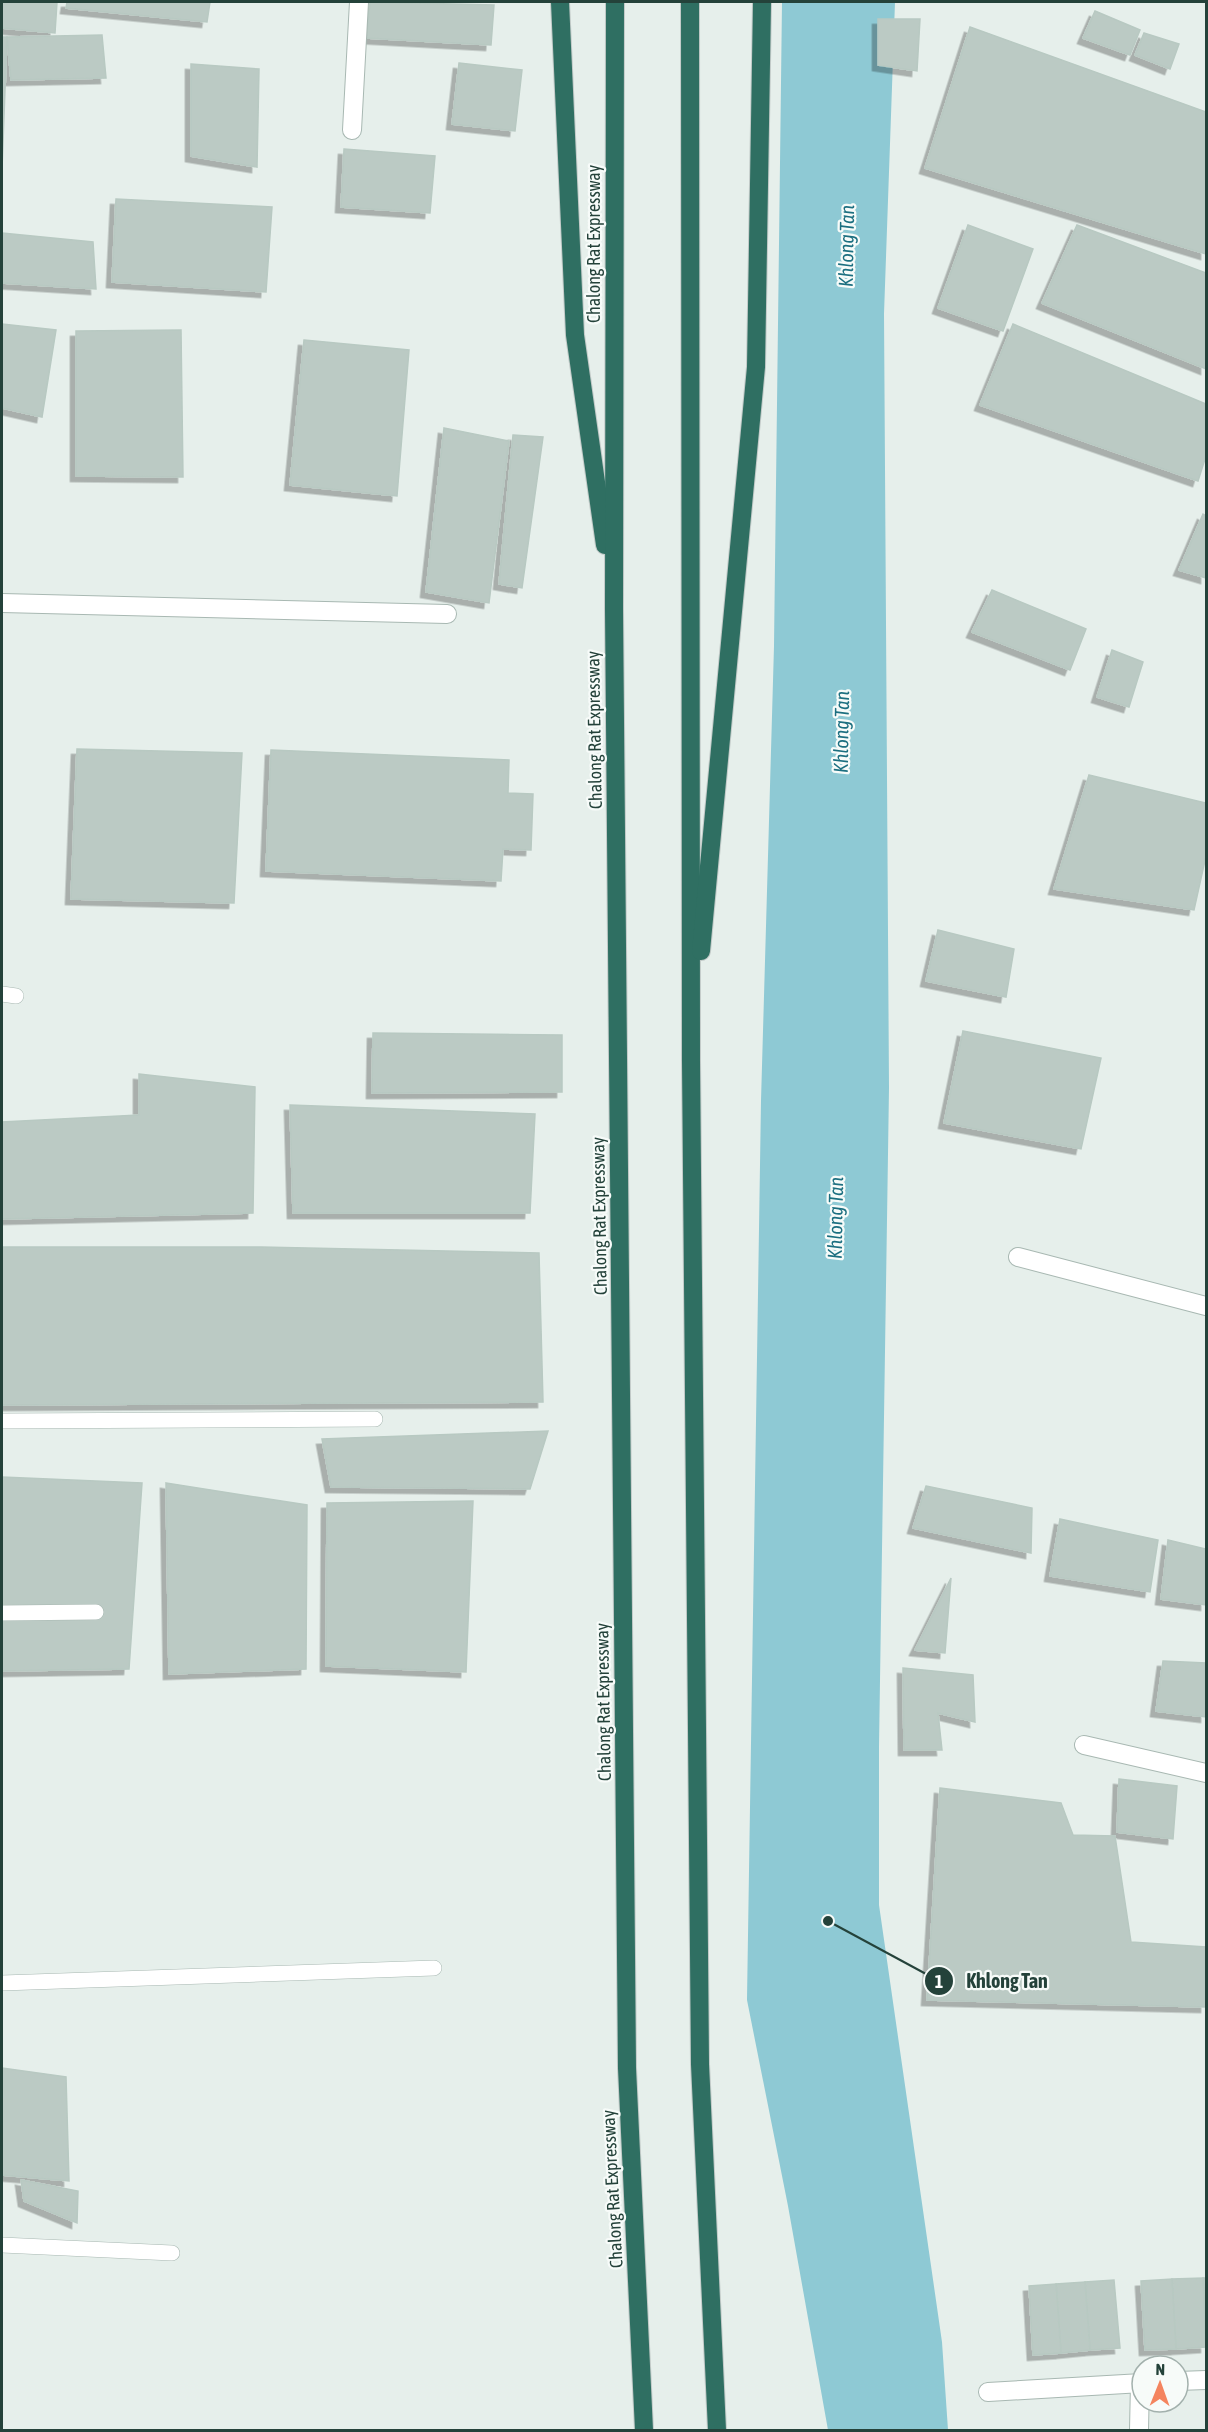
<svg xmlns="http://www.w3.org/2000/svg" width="1208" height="2432" viewBox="0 0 1208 2432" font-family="'Asap Condensed',sans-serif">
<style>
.water{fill:#8ec9d4}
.building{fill:#bbcac4;stroke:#b8c9c2;stroke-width:1.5;filter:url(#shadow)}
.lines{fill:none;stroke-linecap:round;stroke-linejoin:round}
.service-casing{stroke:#a8b8b2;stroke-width:16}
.minor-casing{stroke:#a8b8b2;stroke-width:20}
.motorway-casing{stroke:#c2cac8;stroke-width:20}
.service{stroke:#fff;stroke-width:15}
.minor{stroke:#fff;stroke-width:18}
.motorway{stroke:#2f6f62;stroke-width:18}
.labels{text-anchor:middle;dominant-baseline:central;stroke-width:4.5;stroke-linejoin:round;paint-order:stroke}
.street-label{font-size:18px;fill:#24423a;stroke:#f7fbf9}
.water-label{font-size:20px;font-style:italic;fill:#1c6f80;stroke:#f7fbf9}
.leader{fill:none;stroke:#24423a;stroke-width:2}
.callout-dot{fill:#24423a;stroke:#f7fbf9;stroke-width:2}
.mark-label{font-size:18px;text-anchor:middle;font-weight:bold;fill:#fff}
.callout-label{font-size:20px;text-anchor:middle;font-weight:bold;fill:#24423a;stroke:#f7fbf9;stroke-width:4.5;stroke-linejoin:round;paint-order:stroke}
</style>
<defs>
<filter id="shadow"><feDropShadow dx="-5.5" dy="5.5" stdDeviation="0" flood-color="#0004"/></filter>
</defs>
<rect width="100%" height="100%" fill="#e6efeb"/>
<polygon class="water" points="782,2 895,2 884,314 889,1088 879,1747 879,1905 942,2342 948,2430 828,2430 788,2206 747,2000 761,1101 774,646"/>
<g class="building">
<polygon points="2,2 57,2 55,33 2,28"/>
<polygon points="67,2 210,2 207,22 66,8"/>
<polygon points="370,2 494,5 491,45 366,38"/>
<polygon points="1095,11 1140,30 1130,55 1083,38"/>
<polygon points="878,19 920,19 917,71 878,65"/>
<polygon points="970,27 1206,112 1206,254 925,168"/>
<polygon points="1144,33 1179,44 1170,69 1135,55"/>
<polygon points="102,35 106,78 11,80 7,37"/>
<polygon points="2,37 7,37 2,169"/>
<polygon points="459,63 522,70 515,131 452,124"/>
<polygon points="191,64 259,69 257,167 191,156"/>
<polygon points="344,149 435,156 430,213 341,207"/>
<polygon points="116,199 272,207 266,292 112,282"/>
<polygon points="968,225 1033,249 1003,331 938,308"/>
<polygon points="1077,225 1206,273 1206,369 1042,303"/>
<polygon points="2,233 93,242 96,289 2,283"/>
<polygon points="2,324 56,330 42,417 2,408"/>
<polygon points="1013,324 1206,404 1206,456 1198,481 980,405"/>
<polygon points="181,330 183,477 76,476 76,331"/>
<polygon points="304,340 409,350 397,496 290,485"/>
<polygon points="444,428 509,441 489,603 426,592"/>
<polygon points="513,435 543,437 522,588 499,584"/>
<polygon points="1203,514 1206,516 1206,578 1179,570"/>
<polygon points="992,590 1086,629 1070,670 972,632"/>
<polygon points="1112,650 1143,662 1129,707 1097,697"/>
<polygon points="77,749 242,753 234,903 71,899"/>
<polygon points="271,750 509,760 508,793 533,794 531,850 503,849 501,881 266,871"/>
<polygon points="1089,775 1206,803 1206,856 1194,910 1054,889"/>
<polygon points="938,930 1014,949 1006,997 926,981"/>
<polygon points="963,1031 1101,1058 1081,1149 944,1123"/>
<polygon points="373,1033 562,1035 562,1092 372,1093"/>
<polygon points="139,1074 255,1087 253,1213 2,1219 2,1122 139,1115"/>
<polygon points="290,1105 535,1114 530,1213 293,1213"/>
<polygon points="2,1247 261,1247 539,1253 543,1402 2,1405"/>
<polygon points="548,1431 530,1489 331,1487 322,1439"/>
<polygon points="2,1477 142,1483 129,1669 2,1671"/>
<polygon points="166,1483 307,1505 306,1669 169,1674"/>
<polygon points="926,1486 1032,1508 1031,1553 913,1528"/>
<polygon points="473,1501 466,1672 326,1666 327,1503"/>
<polygon points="1060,1519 1158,1540 1150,1592 1050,1576"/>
<polygon points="1168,1540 1206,1549 1206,1605 1161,1599"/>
<polygon points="951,1578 945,1653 915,1650"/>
<polygon points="1163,1661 1206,1663 1206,1717 1156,1711"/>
<polygon points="903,1668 973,1675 975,1722 938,1713 942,1750 904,1750"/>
<polygon points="1119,1779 1177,1786 1173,1839 1117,1832"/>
<polygon points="940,1788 1061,1803 1073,1835 1115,1836 1131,1942 1206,1947 1206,2007 927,2000"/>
<polygon points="2,2068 66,2077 69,2181 2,2175"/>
<polygon points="21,2180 78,2191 77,2223 24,2201"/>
<polygon points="1203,2278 1206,2278 1206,2328"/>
<polygon points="1203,2278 1206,2347 1176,2349 1172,2279"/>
<polygon points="1172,2279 1176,2349 1145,2350 1141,2281"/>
<polygon points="1114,2280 1120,2348 1090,2350 1085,2282"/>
<polygon points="1085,2282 1090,2350 1061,2353 1056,2284"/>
<polygon points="1056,2284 1061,2353 1033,2355 1029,2286"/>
</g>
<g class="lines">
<g class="service-casing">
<g id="service">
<polyline points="2,994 16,996"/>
<polyline points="2,1421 375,1419"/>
<polyline points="2,1613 96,1612"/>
<polyline points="2,1983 434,1968"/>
<polyline points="2,2245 172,2253"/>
</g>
</g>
<g class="minor-casing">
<g id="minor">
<polyline points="352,130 359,2"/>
<polyline points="2,603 447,614"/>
<polyline points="1018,1257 1206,1306"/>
<polyline points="1084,1745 1206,1773"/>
<polyline points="1178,2381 1206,2380"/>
<polyline points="988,2392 1142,2383"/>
<polyline points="1139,2430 1140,2383"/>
</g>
</g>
<g class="motorway-casing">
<g id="motorway">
<polyline points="560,2 575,335 605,545"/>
<polyline points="615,2 614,609 627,2068 644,2430"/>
<polyline points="690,2 691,1061 700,2064 717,2430"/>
<polyline points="701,951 756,367 762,2"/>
</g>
</g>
<use href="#service" class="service"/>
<use href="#minor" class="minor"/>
<use href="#motorway" class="motorway"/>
</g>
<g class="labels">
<g class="street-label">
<text transform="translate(593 244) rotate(-90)">Chalong Rat Expressway</text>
<text transform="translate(594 730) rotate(-91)">Chalong Rat Expressway</text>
<text transform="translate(599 1216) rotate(-91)">Chalong Rat Expressway</text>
<text transform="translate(603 1702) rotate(-91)">Chalong Rat Expressway</text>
<text transform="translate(612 2189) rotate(-93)">Chalong Rat Expressway</text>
</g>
<g class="water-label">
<text transform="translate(846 246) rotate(-89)">Khlong Tan</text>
<text transform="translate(841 732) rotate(-89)">Khlong Tan</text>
<text transform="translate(835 1218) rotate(-89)">Khlong Tan</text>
</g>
</g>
<path class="leader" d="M828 1921L939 1981"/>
<g class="callout-dot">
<circle cx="828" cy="1921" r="6"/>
<circle cx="939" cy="1981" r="15"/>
</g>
<g class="mark-label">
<text x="939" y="1988">1</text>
</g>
<g class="callout-label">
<text x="1007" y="1988">Khlong Tan</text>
</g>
<rect width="1208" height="2432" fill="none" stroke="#24423a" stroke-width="6"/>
<g transform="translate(1160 2384) rotate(1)"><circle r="28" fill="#f7fbf9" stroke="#a3b1ad" stroke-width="1.5"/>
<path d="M0-4.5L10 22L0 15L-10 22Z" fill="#f4845f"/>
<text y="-9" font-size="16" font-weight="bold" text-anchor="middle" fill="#24423a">N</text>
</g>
</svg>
